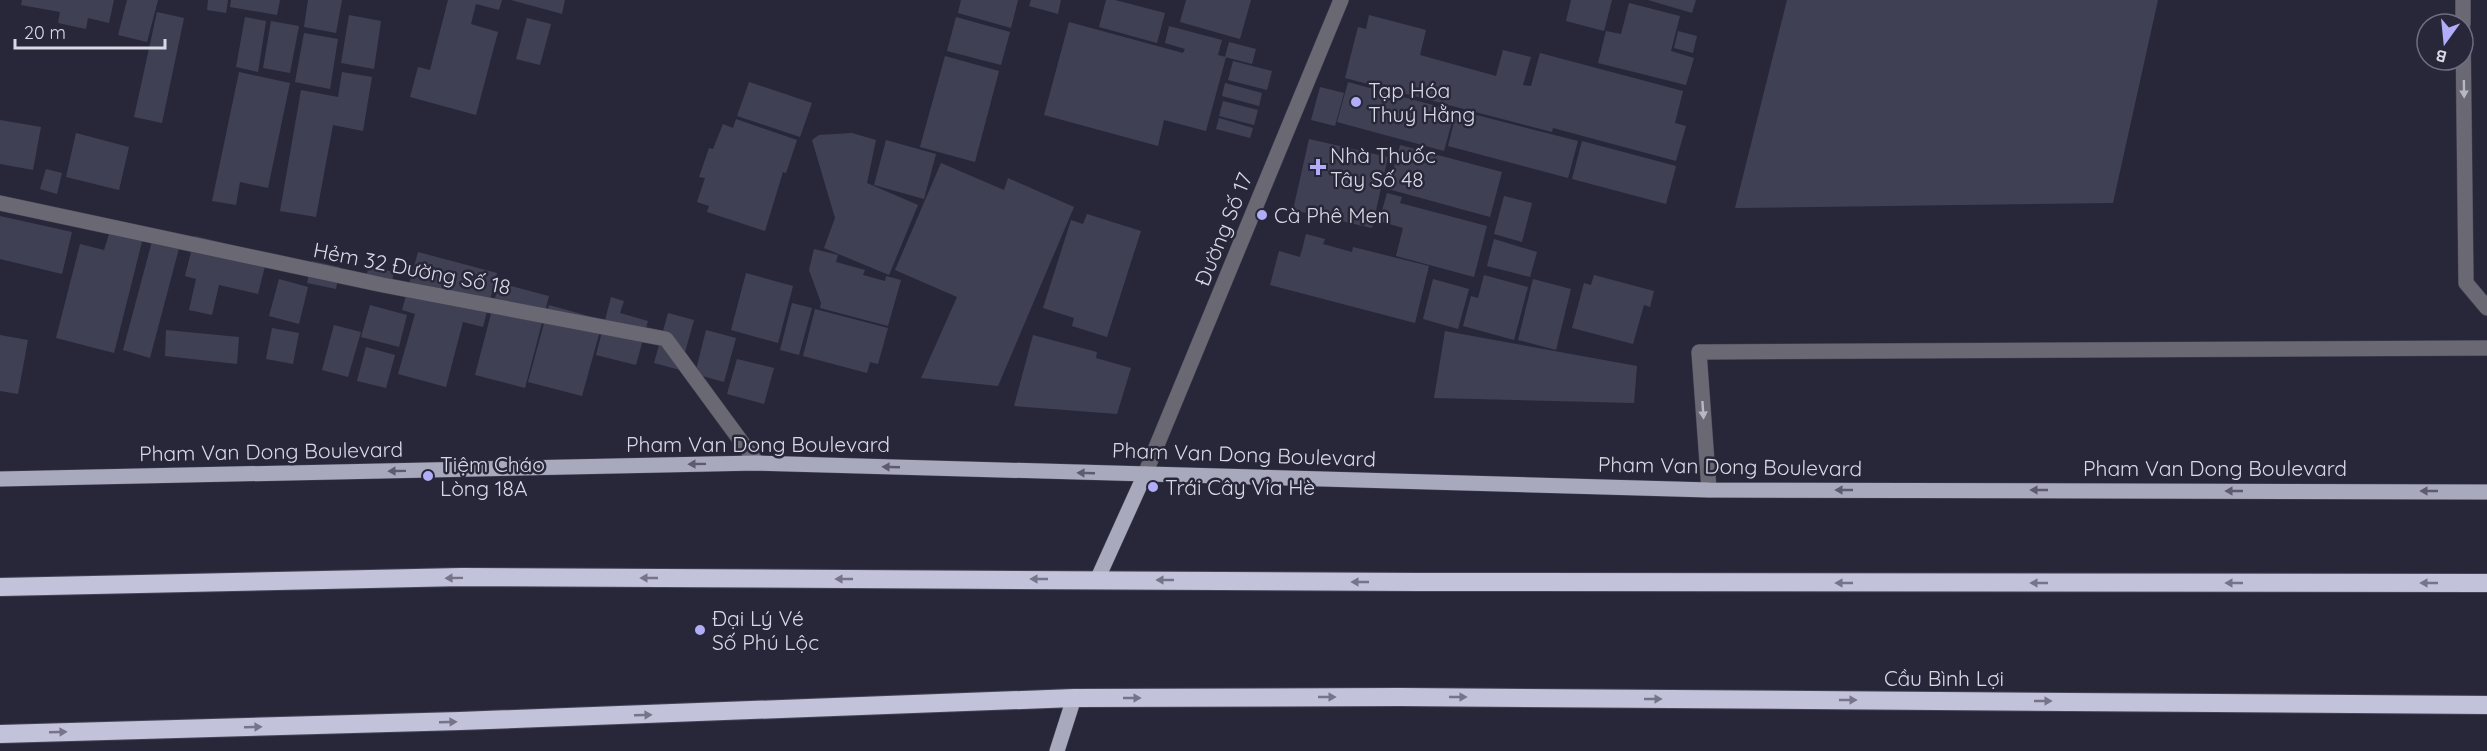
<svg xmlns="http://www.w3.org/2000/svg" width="2487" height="751" viewBox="0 0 2487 751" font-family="Quicksand,sans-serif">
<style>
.building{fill:#404054}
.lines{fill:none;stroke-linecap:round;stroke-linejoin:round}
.minor-casing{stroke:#444356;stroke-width:16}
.major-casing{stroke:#444356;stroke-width:16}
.highway-casing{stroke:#444356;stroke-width:20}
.minor{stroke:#6a6973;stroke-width:15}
.major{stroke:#a9a9be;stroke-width:15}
.highway{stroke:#c3c2db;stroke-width:18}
.oneway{fill:#b8b7c4}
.oneway2{fill:#5c5b6f}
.oneway3{fill:#76748a}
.poi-dot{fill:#b2adf9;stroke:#28273a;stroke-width:2}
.labels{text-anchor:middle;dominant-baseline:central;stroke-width:5;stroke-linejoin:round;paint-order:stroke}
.poi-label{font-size:21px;fill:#d9d9e6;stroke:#28273a;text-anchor:start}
.street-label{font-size:21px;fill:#d9d9e6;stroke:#28273a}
</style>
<rect width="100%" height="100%" fill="#28273a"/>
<g class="building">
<polygon points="22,0 114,0 109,23 88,18 86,29 58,23 60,12 21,5"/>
<polygon points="127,0 158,0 147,42 118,35"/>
<polygon points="208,0 228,0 226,13 207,10"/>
<polygon points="231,0 280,0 277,15 230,7"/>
<polygon points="308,0 342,0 336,33 304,27"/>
<polygon points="448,0 502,0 499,10 476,4 471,24 498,32 476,115 410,97 418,67 430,70"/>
<polygon points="511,0 565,0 562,14"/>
<polygon points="961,0 1018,0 1011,28 958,13"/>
<polygon points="1031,0 1061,0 1058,14 1029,6"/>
<polygon points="1106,0 1115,0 1165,13 1157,43 1099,27"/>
<polygon points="1186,0 1251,0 1240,39 1180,22"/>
<polygon points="1571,0 1612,0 1604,31 1566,21"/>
<polygon points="1648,0 1696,0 1692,13"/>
<polygon points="1787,0 2158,0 2113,203 1735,208"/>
<polygon points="1629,3 1680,16 1671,51 1694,58 1686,85 1598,63 1606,31 1621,34"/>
<polygon points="157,12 184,18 162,123 134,117"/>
<polygon points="349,15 381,21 374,69 341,63"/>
<polygon points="1369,15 1426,30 1420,55 1496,76 1503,50 1531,57 1523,85 1531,86 1540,53 1683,91 1675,123 1686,126 1676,161 1553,128 1552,132 1345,78 1358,27 1366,29"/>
<polygon points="245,17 266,21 258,72 236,67"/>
<polygon points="956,17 1010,32 1001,65 947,51"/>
<polygon points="527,18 551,24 540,65 516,59"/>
<polygon points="271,21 299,26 290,73 263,68"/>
<polygon points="1069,22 1183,53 1185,49 1165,43 1169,26 1222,40 1218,55 1226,57 1206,131 1164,120 1158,146 1044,115"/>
<polygon points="1678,31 1697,36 1693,53 1674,48"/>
<polygon points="304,33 338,39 330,89 295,82"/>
<polygon points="1229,42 1256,49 1252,64 1225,57"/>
<polygon points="945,56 999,71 975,162 920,147"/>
<polygon points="1233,61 1272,71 1267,90 1228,80"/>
<polygon points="239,72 290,83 268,188 240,182 236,205 212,201"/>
<polygon points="342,72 372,77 363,131 333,125 316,217 280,211 301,90 338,97"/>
<polygon points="749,82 812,103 800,137 737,116"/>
<polygon points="1348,82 1455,111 1444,151 1337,122"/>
<polygon points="1225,83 1262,93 1259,106 1222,96"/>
<polygon points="1320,87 1344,93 1335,126 1311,120"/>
<polygon points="1223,101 1258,110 1254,125 1219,116"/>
<polygon points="1457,110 1578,141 1568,178 1448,146"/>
<polygon points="1219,118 1253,128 1250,138 1216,129"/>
<polygon points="736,119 797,140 786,173 783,172 765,231 707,212 709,206 697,202 705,178 699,177 709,148 713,149 723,124 733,128"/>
<polygon points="0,120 41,127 33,170 0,164"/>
<polygon points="76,133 129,147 119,190 66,177"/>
<polygon points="852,133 876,140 867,183 918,205 889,275 824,248 835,218 812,140 819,135"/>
<polygon points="1309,139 1388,157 1372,228 1293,210"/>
<polygon points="886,140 936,154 924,199 874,185"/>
<polygon points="1582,141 1676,166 1666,204 1572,179"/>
<polygon points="1400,145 1502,172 1490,217 1388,189"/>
<polygon points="941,163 1004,190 1008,178 1074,207 998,386 921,378 957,297 895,270"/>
<polygon points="46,169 62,173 57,194 40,189"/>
<polygon points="1387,193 1402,197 1400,203 1487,226 1474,277 1396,256 1403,228 1379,221"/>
<polygon points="1504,196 1532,203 1522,242 1494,234"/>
<polygon points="1087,214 1141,231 1107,337 1072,326 1074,318 1043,308 1071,220 1083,224"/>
<polygon points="0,216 72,232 62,274 0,259"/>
<polygon points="113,222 145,230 114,353 56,338 80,244 104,250"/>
<polygon points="155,230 182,237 150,358 123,350"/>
<polygon points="1306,234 1325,239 1323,244 1352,252 1353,247 1429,266 1415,323 1270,285 1279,251 1300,257"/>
<polygon points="195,236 268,254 258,294 219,285 212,315 189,310 196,279 185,276"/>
<polygon points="1494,239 1537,252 1530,277 1487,266"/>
<polygon points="814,249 838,255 836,262 865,270 863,275 885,281 886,276 901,280 888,326 820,308 821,303 809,270"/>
<polygon points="418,252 497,273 483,327 463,322 446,387 398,374 415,314 402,310"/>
<polygon points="312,261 340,267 336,289 307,283"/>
<polygon points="369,266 394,272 389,294 363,287"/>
<polygon points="746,273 793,286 778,343 731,330"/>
<polygon points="1484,275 1528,287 1514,340 1463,326 1471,296 1478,298"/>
<polygon points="1594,275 1654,291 1650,307 1644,305 1633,344 1572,328 1584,283 1591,285"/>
<polygon points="279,279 308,287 299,324 269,316"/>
<polygon points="1433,279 1469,289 1458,329 1423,319"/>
<polygon points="1533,279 1571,289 1556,350 1518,340"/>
<polygon points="499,283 549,296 525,388 475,375"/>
<polygon points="611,297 624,301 620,313 648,321 636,365 596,355"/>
<polygon points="792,303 812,308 799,355 780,350"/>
<polygon points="370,305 407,315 399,347 361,337"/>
<polygon points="549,305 603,320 582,396 528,382"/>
<polygon points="815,309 888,328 878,364 870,362 867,373 803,356"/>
<polygon points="668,313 694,320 680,370 654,363"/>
<polygon points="334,325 361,332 348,377 322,370"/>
<polygon points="272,328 299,333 293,364 266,359"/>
<polygon points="166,330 239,337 237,364 165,356"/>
<polygon points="706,330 736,338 724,382 695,374"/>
<polygon points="1445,331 1637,366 1634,403 1434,398"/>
<polygon points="0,335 28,340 18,394 0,391"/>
<polygon points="1033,335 1097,352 1096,358 1131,368 1117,414 1014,406"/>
<polygon points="366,347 395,355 386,388 357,381"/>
<polygon points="737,359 774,368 764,404 727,394"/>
</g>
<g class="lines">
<g class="minor-casing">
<g id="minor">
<polyline points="2463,0 2463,24"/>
<polyline points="2463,30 2466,283 2487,308"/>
<polyline points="0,203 383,285 666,339 757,463"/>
<polyline points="1145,474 1341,0"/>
<polyline points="1709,490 1699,352 2487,348"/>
</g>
</g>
<g class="major-casing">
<g id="major">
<polyline points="0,479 757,463 1709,490 2487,492"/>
<polyline points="1097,580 1145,474"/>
<polyline points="1057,751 1074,698"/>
</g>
</g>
<g class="highway-casing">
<g id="highway">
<polyline points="0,587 462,577 1419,582 2487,583"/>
<polyline points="0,734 460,721 1074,698 1400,697 2487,705"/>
</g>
</g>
<use href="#minor" class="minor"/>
<use href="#major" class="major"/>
<use href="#highway" class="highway"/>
</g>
<defs><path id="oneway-solid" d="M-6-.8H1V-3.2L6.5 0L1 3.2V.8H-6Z" transform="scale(1.5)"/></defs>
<g class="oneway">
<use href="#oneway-solid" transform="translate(2464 89) rotate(89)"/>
<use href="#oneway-solid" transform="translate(1703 410) rotate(86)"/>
</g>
<g class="oneway2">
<use href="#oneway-solid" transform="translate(697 464) rotate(179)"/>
<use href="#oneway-solid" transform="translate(891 467) rotate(-178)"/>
<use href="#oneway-solid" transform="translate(397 471) rotate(179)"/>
<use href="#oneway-solid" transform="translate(1086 473) rotate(-178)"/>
<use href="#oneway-solid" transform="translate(1844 490) rotate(-180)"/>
<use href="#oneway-solid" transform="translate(2039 490) rotate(-180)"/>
<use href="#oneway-solid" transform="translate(2234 491) rotate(-180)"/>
<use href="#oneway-solid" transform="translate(2429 491) rotate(-180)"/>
</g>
<g class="oneway3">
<use href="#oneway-solid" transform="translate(454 578) rotate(179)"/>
<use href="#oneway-solid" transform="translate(649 578) rotate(-180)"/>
<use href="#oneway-solid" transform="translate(844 579) rotate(-180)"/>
<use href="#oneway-solid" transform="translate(1039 579) rotate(-180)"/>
<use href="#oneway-solid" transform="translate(1165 580) rotate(-180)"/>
<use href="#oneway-solid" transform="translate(1360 582) rotate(-180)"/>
<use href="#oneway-solid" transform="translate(1844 583) rotate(-180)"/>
<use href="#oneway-solid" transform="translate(2039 583) rotate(-180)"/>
<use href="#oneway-solid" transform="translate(2234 583) rotate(-180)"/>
<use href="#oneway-solid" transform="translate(2429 583) rotate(-180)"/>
<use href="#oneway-solid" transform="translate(1327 697)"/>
<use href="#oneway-solid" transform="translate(1458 697)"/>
<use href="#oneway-solid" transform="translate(1132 698)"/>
<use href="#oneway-solid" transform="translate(1653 699)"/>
<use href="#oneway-solid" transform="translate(1848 700)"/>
<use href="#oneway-solid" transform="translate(2043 701)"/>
<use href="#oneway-solid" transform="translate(643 715) rotate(-2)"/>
<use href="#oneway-solid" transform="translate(448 722) rotate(-2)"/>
<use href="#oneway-solid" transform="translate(253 727) rotate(-2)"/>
<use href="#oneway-solid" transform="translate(58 732) rotate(-2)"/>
</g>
<g class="poi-dot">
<circle cx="1356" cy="102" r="6"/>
<path d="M1315 158h6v6h6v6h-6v6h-6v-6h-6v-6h6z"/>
<circle cx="1262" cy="215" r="6"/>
<circle cx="428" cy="476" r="6"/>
<circle cx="1153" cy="487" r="6"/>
<circle cx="700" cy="630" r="6"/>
</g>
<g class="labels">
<g class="poi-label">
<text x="1368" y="90">Tạp Hóa<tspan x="1368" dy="24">Thuý Hằng</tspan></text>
<text x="1330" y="155">Nhà Thuốc<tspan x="1330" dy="24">Tây Số 48</tspan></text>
<text x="1274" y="215">Cà Phê Men</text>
<text x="440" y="464">Tiệm Cháo<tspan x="440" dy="24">Lòng 18A</tspan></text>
<text x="1165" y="487">Trái Cây Vỉa Hè</text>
<text x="712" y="618">Đại Lý Vé<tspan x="712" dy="24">Số Phú Lộc</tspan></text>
</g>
<g class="street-label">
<text transform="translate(1223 229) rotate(-68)">Đường Số 17</text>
<text transform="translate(412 268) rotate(11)">Hẻm 32 Đường Số 18</text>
<text x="758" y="444">Pham Van Dong Boulevard</text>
<text transform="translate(271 451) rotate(-1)">Pham Van Dong Boulevard</text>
<text transform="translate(1244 454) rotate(2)">Pham Van Dong Boulevard</text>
<text transform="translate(1730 466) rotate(1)">Pham Van Dong Boulevard</text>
<text x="2215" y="468">Pham Van Dong Boulevard</text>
<text x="1944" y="678">Cầu Bình Lợi</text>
</g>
</g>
<g transform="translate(2445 42) rotate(195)"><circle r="28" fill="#28273a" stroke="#6f6e7f" stroke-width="1.5"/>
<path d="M0-4.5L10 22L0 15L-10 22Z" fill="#b2adf9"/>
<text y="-9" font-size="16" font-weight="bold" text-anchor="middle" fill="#d9d9e6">B</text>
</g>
<path d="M15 39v9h150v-9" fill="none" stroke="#d9d9e6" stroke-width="3"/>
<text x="24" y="39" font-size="18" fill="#d9d9e6" stroke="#28273a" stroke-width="4.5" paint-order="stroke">20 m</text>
</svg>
